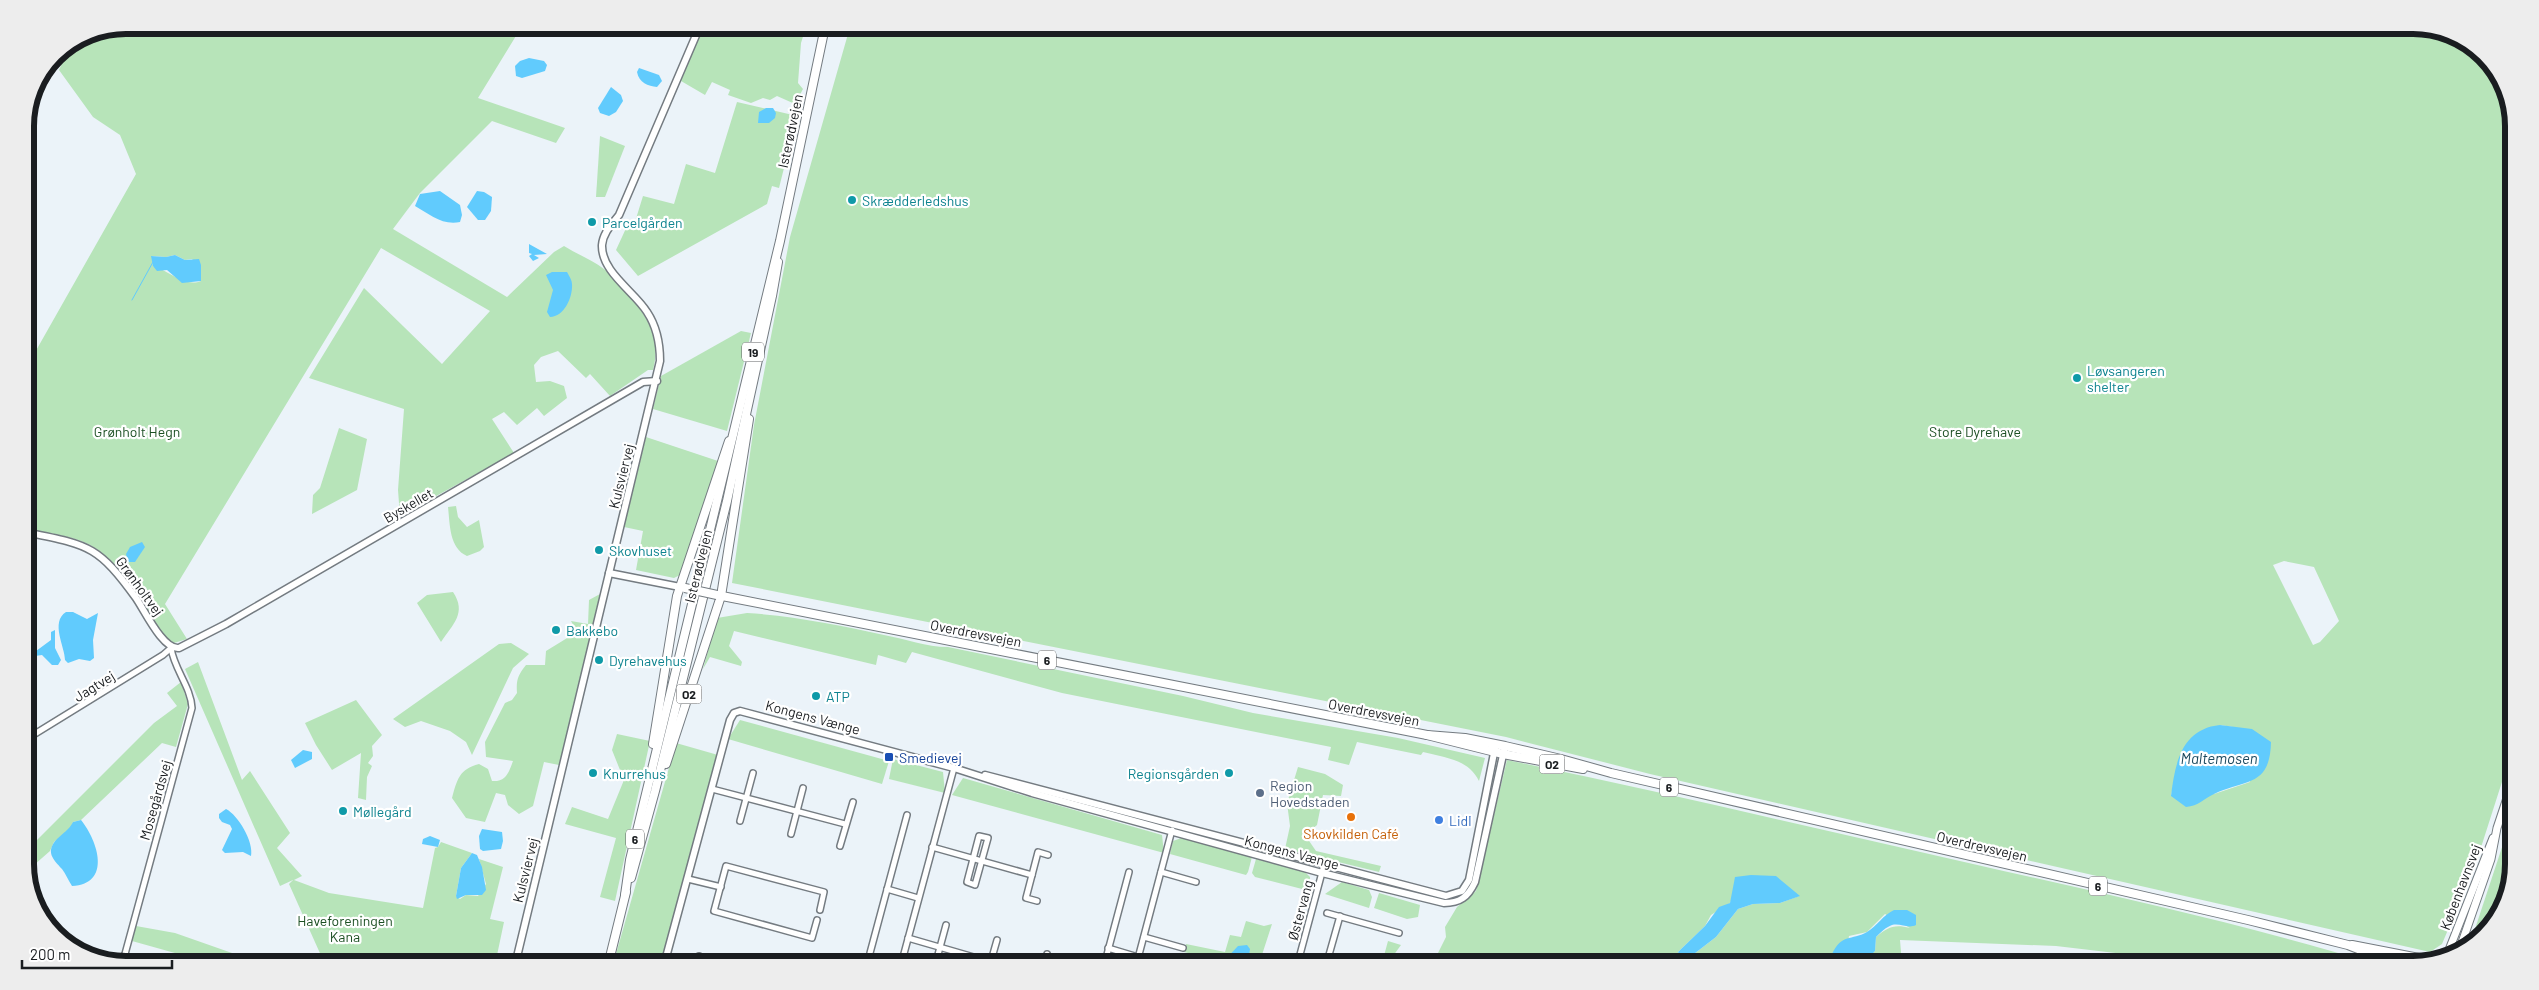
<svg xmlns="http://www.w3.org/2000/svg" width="2539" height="990" viewBox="0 0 2539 990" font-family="Barlow,sans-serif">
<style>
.green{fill:#b7e4b9;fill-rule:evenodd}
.water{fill:#61cbfd}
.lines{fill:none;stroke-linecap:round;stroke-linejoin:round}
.stream{stroke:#61cbfd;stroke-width:1}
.minor-casing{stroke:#747b81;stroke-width:8}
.tertiary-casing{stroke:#747b81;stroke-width:9}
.secondary-casing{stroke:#747b81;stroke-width:9}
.primary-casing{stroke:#747b81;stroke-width:10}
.trunk-casing{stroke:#747b81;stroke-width:10}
.minor{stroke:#fff;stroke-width:5}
.tertiary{stroke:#fff;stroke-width:6}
.secondary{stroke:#fff;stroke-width:7}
.primary{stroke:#fff;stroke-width:8}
.trunk{stroke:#fff;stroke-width:8}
.primary-bridge-casing{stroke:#747b81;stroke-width:10;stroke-linecap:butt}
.primary-bridge{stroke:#fff;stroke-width:8}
.culture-dot{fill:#0f9aa8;stroke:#fff;stroke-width:2}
.transit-dot{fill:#1a4fb4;stroke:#fff;stroke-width:2}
.service-dot{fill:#5c6f8a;stroke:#fff;stroke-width:2}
.food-dot{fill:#e8710a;stroke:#fff;stroke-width:2}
.shop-dot{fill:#3f7fe0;stroke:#fff;stroke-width:2}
.labels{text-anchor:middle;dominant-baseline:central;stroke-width:4.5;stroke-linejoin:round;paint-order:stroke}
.shield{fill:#fff;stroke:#5f6163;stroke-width:1}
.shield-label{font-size:12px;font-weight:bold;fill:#1a1d20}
.street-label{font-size:14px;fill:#1a1d20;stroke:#fff}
.culture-label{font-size:14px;fill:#0d838f;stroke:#fff;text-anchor:start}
.park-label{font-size:14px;fill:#1c4f23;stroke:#fff}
.transit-label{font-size:14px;fill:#164399;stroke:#fff;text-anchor:start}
.service-label{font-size:14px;fill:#4e5e75;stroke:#fff;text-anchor:start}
.shop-label{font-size:14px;fill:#366cbe;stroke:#fff;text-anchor:start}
.food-label{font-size:14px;fill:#c56008;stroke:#fff}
.water-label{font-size:15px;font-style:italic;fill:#1c495e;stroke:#fff}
.rim{fill:none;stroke:#1a1d20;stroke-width:6}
</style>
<rect width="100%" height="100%" fill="#ebf3f9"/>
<g class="green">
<path d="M126,25L522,26L478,98L565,128L556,143L492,121L420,193L393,229L507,297L554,252L564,246C577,254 592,260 604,269C611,274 617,282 623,288C645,312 662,337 653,370H648L610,396L590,374L586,378L558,351L541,357L534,365L536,382L550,381L564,386L567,398L544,416L537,408L517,425L504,412L492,419L514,453L400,516L398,490L404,409L309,378L364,288L442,364L490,311L381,248L165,604L187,639L174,643L167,640C143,605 119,551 75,539C59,534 42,532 25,529V370L136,174L120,135L93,117L59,70L65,57L61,50L88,33ZM175,255L185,260L192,259L200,268L201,281C185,288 168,270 153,266L152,256L166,257Z"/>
<polygon points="703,26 806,27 801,43 798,83 803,89 795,104 777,96 770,100 763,98 751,103 728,95 730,90 712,82 705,95 681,81"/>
<path d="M850,27L2446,30L2493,65L2514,119L2509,760L2476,863L2442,944L2430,952L1650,774L1506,737L732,583L754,425L790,237ZM2284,561L2314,567L2339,621L2320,642L2313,645L2273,565ZM2220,725L2233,727L2250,782L2214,794L2171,796L2176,770Z"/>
<polygon points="737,102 797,116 779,188 772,186 767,204 638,276 616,250 628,224 634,225 643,196 674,204 686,164 715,173"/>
<polygon points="600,136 625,146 605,197 596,197"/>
<polygon points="741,331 751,333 727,431 653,409 661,376"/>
<polygon points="339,428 367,439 357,490 312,514 313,495 320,488"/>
<polygon points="646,437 718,461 680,575 674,578 636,570 643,531 624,527"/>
<path d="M456,506L458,517L467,527L479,520L484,547L480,551L467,556C449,548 450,524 448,507Z"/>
<path d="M453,592C467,613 453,624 441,642L417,603L427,595Z"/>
<path d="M600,594L559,765L544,762L533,806L519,814L508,805L505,795L496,793L485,822L466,818L452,798C457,780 459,769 479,764L488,769L492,781C506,782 509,772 513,761L486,757L485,742L505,703L512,700L517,693C516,680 518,675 526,665H545L546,651L577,632L571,621L588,624L589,600Z"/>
<path d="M747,613C794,616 839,625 884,635C906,639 926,647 948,647L1183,696L1253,713L1398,738L1485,758L1479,781C1468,759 1446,758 1423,752L1421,755L1357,742L1349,765L1328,760L1331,747L1062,693L912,652L906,663L878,655L876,665L734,631L729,646L742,662L741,666L710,657L703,669L717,618Z"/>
<polygon points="511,643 529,654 513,668 472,755 466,742 450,731 421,721 405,727 393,719 499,644"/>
<polygon points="198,662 242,780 250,771 290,833 277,848 302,876 294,880 329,893 423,908 435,848 438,847 441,842 472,853 461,868 456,896 460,899 466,895 478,896 486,884 479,859 503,867 490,919 504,922 496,960 323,960 289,884 293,880 280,886 185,669"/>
<polygon points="181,682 188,704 176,747 162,743 81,820 73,822 71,828 54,842 50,851 34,865 25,858 25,852 154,723 177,706 167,693"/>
<polygon points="356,700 382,735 372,746 373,756 368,763 372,766 367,777 366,800 358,798 361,753 332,770 316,745 305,723"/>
<polygon points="740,720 889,761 882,784 728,739"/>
<polygon points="617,734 650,741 615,901 600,897 616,838 565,824 572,807 608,819 624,780 612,750"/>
<polygon points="676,743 718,755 662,961 614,961"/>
<polygon points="893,759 943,772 945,793 889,779"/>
<path d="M1507,760C1663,792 1818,829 1973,864C2109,895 2245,924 2378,965L2176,964L2175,960L2056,946L1900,940L1902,964H1854L1861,962L1875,951L1876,937C1888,927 1894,924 1910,928L1885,914L1867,932L1849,936L1845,963L1848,964L1433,963L1446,937L1445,927L1457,907L1476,891ZM1763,876L1799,896L1780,903L1753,904L1738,909L1716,937L1690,957L1681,959L1678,952L1705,926L1711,915L1730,903L1735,891Z"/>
<polygon points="1298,767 1325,774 1343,785 1341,796 1323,795 1317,825 1305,835 1316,851 1381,866 1379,872 1285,849 1290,826 1287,803"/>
<polygon points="963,778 1162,835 1164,853 952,795"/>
<polygon points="2509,826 2509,897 2476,939 2472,938"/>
<polygon points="1184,837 1252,857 1248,872 1246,875 1170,854 1173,841"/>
<polygon points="1256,859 1305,872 1310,877 1310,889 1306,890 1255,877 1252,873"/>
<polygon points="1342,882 1369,890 1372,897 1369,908 1325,894"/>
<polygon points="1379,893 1420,905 1418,917 1407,919 1374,908"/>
<path d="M1246,921L1264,926L1272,924L1260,961C1248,963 1208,966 1200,956L1184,952L1186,944L1225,952L1230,935L1241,937Z"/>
<polygon points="136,926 175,933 252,960 180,960 182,955 132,941"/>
<polygon points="1388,941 1401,945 1393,956 1393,963 1382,963"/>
</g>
<g class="water">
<polygon points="529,58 544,61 547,65 545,71 522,78 516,76 515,66 520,61"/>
<path d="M639,68L659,75L662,81L657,87C648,86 639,83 637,72Z"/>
<polygon points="611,87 621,95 623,101 616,112 609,116 600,113 598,108"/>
<polygon points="766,108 773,108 776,113 775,118 769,123 758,123 759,112"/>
<path d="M440,191L460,205L462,215L460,222C443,226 429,214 415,206L420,194Z"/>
<polygon points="477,191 484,192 492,197 491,211 485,220 478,220 467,207"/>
<polygon points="529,244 547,254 534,255 539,258 533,261 529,256 532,254 529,253"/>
<polygon points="175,255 185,260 199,259 201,265 201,281 182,283 167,270 157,271 153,266 151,256 166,257"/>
<path d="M552,272H567C569,276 572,280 572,284C573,297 564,317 550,317L547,312L553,290L546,275Z"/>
<polygon points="142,542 145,547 135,562 128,562 126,554 130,547"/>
<path d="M66,612H73L87,619L98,613L93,640L94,658L90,661L79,659L68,663L65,660C65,647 50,622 66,612Z"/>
<polygon points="55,630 55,648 61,660 58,665 52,665 42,655 35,656 32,654 51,640 51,632"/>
<path d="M2220,725L2252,729L2271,742C2270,787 2246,779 2214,794C2203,799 2199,806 2186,807L2171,796C2175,764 2181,729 2220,725Z"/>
<polygon points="303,750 312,752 312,759 295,768 291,760"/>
<path d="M226,809C238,815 254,842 251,856L243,852L225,853L222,850L232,829L230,825L222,822L219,818V814Z"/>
<path d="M81,820C98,841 112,884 72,886C68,880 66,874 62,869C53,859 45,852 57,839C63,833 69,830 73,822Z"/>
<polygon points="482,829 502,832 503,841 501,849 483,851 480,849 479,836"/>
<polygon points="430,836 440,840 438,847 422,844 423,839"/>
<polygon points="472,853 477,855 482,867 486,890 482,895 466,895 457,899 456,896 461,868"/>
<polygon points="1751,875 1776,876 1800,896 1780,903 1753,904 1738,909 1716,937 1690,957 1682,960 1678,952 1705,926 1719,907 1730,903 1735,877"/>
<path d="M1894,910H1907L1916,915V925C1908,929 1901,923 1892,925C1886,927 1880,933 1876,937L1875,951C1863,964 1844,970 1832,954C1842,933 1851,941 1867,932C1877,926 1883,915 1894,910Z"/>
<polygon points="1247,945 1250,949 1248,962 1223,962 1238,946"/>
</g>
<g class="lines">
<polyline class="stream" points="132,300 153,262"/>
<g class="minor-casing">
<g id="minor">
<polyline points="25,740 163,655 171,648"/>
<polyline points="712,789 845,824"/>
<polyline points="740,821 753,773"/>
<polyline points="791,834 803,788"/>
<polygon points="979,836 988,838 975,885 967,882"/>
<polyline points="840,846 853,802"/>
<polyline points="932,847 1032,875"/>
<polyline points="1161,872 1196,882"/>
<polyline points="688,879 721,887"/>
<polyline points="887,889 918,898"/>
<polyline points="1037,901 1026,898 1038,852 1048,855"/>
<polyline points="1327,913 1399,933"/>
<polyline points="817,920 812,938 714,911 726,866 824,892 820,910"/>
<polyline points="1144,937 1183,948"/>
<polyline points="908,938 991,962"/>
<polyline points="1108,948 1138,957"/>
<polyline points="870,953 907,815"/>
<path d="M121,960L125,954L192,708C191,687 174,669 171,648"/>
<polyline points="698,961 699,956"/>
<polyline points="902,961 954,768"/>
<polyline points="991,961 997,940"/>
<polyline points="936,962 946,925"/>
<polyline points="1045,962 1047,954"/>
<polyline points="1105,962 1129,872"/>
<polyline points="1137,962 1172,830"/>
<polyline points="1298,962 1324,865"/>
<polyline points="1327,962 1340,916"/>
</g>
</g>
<g class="tertiary-casing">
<g id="tertiary">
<path d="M25,532C88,545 97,544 136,598C145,611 163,650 179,648L226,624L643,382L657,381"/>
<polyline points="609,573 680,587"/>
<polyline points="985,775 1446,896 1462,891 1469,880 1495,748"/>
<path d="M516,961L660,361C660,343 657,327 647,312C635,292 601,272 602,245C603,233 612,224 619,215L700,26"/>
<path d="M665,961L730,720L734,713L740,711L954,768L1032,793L1322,873L1444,903C1460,903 1468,897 1475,882L1505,746"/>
</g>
</g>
<g class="secondary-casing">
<g id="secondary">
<polyline points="2459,951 2491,859 2497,828 2509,792"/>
<polyline points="2447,955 2493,838"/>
</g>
</g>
<g class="primary-casing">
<g id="primary">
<polyline points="717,595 1427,735 1503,754 1583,769"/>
<polyline points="1427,735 1465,738 1505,746 1561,759 1611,773 2248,920 2348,945 2376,956 2407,965"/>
<polyline points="2352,945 2429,960"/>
</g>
</g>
<g class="trunk-casing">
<g id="trunk">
<polyline points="653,744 677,596 729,441"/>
<polyline points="666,764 721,596 749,419"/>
<polyline points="631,878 655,791 727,501 772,296 778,262"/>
<polyline points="625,895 630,860 780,241 825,27"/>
<polyline points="609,961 626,892"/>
</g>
</g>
<use href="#minor" class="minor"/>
<use href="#tertiary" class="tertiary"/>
<use href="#secondary" class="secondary"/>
<use href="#primary" class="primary"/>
<use href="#trunk" class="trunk"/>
<g class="primary-bridge-casing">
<polyline id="primary-bridge" points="685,588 717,595"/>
</g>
<use href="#primary-bridge" class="primary-bridge"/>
</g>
<g class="culture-dot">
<circle cx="852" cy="200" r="5"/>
<circle cx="592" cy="222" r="5"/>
<circle cx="2077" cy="378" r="5"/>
<circle cx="599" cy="550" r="5"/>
<circle cx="556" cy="630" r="5"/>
<circle cx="599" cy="660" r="5"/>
<circle cx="816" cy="696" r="5"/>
<circle cx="593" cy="773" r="5"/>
<circle cx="1229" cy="773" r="5"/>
<circle cx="343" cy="811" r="5"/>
</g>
<rect class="transit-dot" x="884" y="752" width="10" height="10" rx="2.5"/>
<circle class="service-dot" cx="1260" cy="793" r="5"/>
<circle class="food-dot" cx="1351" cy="817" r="5"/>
<circle class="shop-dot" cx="1439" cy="820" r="5"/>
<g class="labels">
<g class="shield">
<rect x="742" y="342.5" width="22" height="19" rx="4"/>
<rect x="1038" y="650.5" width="18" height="19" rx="4"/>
<rect x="676.5" y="684.5" width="25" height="19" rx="4"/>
<rect x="1539.5" y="754.5" width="25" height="19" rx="4"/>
<rect x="1660" y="777.5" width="18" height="19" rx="4"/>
<rect x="626" y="829.5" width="18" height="19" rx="4"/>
<rect x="2089" y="876.5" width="18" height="19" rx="4"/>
</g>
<g class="shield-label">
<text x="753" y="352">19</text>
<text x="1047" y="660">6</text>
<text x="689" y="694">O2</text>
<text x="1552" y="764">O2</text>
<text x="1669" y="787">6</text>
<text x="635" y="839">6</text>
<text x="2098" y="886">6</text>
</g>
<g class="street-label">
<text transform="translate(790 131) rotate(-78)">Isterødvejen</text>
<text transform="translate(621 476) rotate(-76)">Kulsviervej</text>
<text transform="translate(408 505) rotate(-30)">Byskellet</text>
<text transform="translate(698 566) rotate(-76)">Isterødvejen</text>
<text transform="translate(140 586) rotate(54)">Grønholtvej</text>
<text transform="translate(976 633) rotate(11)">Overdrevsvejen</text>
<text transform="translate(94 686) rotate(-32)">Jagtvej</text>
<text transform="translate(1374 712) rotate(11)">Overdrevsvejen</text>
<text transform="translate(813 717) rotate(15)">Kongens Vænge</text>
<text transform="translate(155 800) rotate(-74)">Mosegårdsvej</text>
<text transform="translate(1982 846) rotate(13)">Overdrevsvejen</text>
<text transform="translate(1292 852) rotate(15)">Kongens Vænge</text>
<text transform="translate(525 870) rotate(-76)">Kulsviervej</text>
<text transform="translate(2460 887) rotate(-69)">Københavnsvej</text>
<text transform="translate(1300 910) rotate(-75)">Østervang</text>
</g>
<g class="culture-label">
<text x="862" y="200">Skrædderledshus</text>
<text x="602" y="222">Parcelgården</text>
<text x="2087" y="370">Løvsangeren<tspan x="2087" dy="16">shelter</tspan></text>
<text x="609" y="550">Skovhuset</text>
<text x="566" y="630">Bakkebo</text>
<text x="609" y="660">Dyrehavehus</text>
<text x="826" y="696">ATP</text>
<text x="603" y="773">Knurrehus</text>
<text x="1219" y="773" text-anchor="end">Regionsgården</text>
<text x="353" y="811">Møllegård</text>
</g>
<g class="park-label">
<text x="137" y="431">Grønholt Hegn</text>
<text x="1975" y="431">Store Dyrehave</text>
<text x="345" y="920">Haveforeningen<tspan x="345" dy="16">Kana</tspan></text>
</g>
<g class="transit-label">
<text x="899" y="757">Smedievej</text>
</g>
<g class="service-label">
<text x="1270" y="785">Region<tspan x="1270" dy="16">Hovedstaden</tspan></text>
</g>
<g class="shop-label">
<text x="1449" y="820">Lidl</text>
</g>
<g class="food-label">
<text x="1351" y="833">Skovkilden Café</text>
</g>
<g class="water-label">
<text x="2219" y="758">Maltemosen</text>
</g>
</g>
<path d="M0 0H2539V990H0ZM126 34H2413A92 92 0 0 1 2505 126V864A92 92 0 0 1 2413 956H126A92 92 0 0 1 34 864V126A92 92 0 0 1 126 34Z" fill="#ededed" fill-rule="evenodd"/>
<path class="rim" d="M126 34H2413A92 92 0 0 1 2505 126V864A92 92 0 0 1 2413 956H126A92 92 0 0 1 34 864V126A92 92 0 0 1 126 34Z"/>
<path d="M22 960v8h150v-8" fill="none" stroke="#1a1d20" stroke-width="2.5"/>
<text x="30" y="960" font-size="15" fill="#1a1d20" stroke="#ffffff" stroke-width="4" paint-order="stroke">200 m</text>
</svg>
